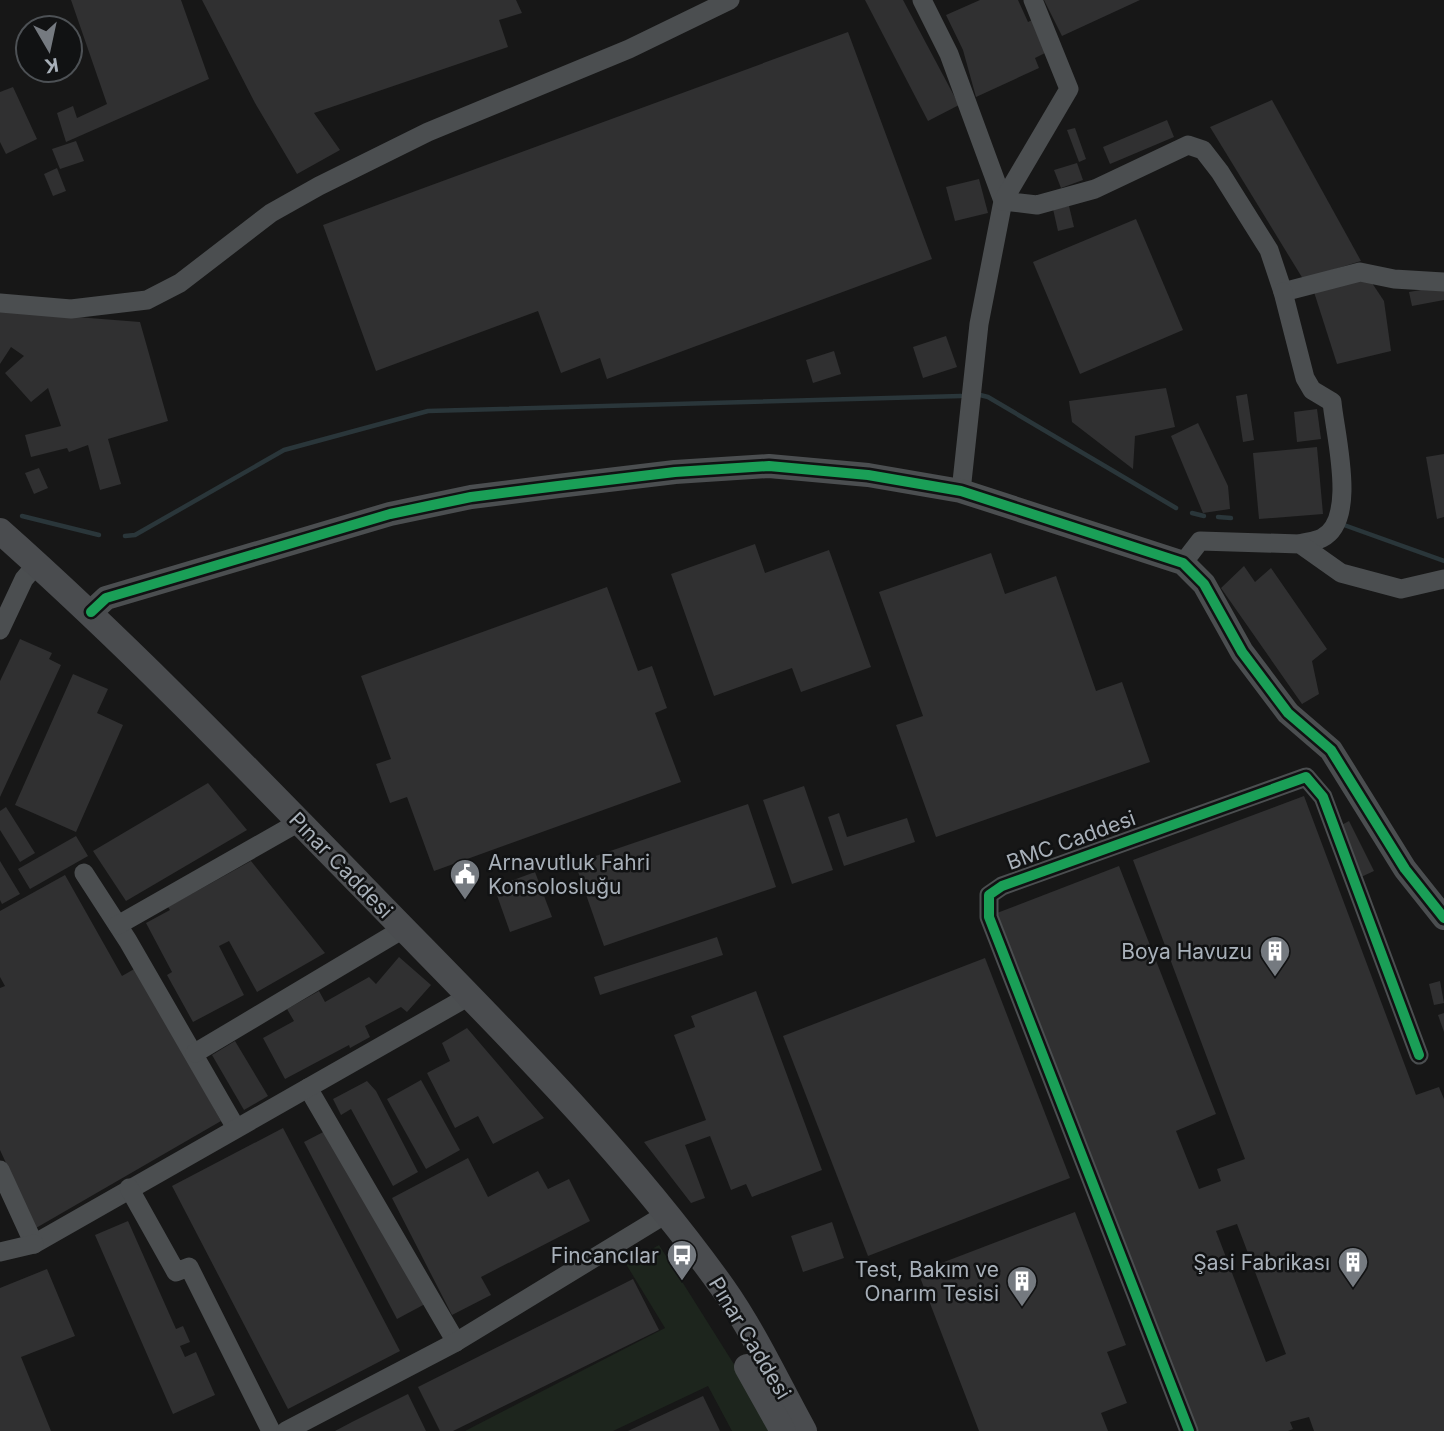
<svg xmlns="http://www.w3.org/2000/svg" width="1444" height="1431" viewBox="0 0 1444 1431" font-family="Inter,sans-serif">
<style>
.green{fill:#1d251d}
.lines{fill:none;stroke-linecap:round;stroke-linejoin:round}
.stream{stroke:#2a363a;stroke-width:4.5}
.building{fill:#303031;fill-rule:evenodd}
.minor{stroke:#4b4e50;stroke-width:19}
.tertiary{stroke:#4b4e50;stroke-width:24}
.secondary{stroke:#4a4c4f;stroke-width:26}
.cycleway-casing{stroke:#111213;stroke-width:15}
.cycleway{stroke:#1a9f57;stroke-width:10}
.labels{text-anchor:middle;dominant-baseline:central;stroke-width:5;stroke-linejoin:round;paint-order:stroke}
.street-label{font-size:21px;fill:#a8b0b9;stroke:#111213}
.poi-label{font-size:21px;fill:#a8b0b9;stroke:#111213;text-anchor:end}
</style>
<rect width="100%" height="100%" fill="#171717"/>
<polygon class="green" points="659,1245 776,1431 732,1431 708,1386 613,1431 465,1431 665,1328 626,1264"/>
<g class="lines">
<g class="stream">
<polyline points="980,395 988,397 1176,508"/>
<polyline points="1192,513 1204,516"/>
<polyline points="22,516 99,535"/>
<polyline points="1218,517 1231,518"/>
<polyline points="1344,525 1444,561"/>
<polyline points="125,536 135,535 284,450 428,411 961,396"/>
</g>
</g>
<g class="building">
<polygon points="71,0 181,0 209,79 66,142 57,113 73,106 77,118 107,104"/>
<polygon points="202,0 516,0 522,13 499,20 508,47 314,113 340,150 297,174 255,103"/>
<polygon points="865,0 903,0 959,105 928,121"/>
<polygon points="980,0 1018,0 1028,22 1034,19 1049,51 1035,58 1039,68 976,97 963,50 946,15"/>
<polygon points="1044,0 1140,0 1062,36"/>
<polygon points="848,32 932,259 607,379 600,358 561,373 538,311 376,371 323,225"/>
<polygon points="13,87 37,139 6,154 0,142 0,92"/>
<polygon points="1272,100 1361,261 1303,279 1210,127"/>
<polygon points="1167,120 1174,137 1110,164 1103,147"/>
<polygon points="1075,128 1086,159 1079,162 1067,130"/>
<polygon points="76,141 84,161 60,169 52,149"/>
<polygon points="1077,163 1083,180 1061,188 1054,170"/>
<polygon points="57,168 66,191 53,196 44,174"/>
<polygon points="979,179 988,213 955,221 946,187"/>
<polygon points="1069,206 1074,227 1058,231 1053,209"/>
<polygon points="1136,219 1183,330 1080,374 1033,262"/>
<polygon points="1368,277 1384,301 1391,351 1337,364 1314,292"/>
<polygon points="1444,286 1444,300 1412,306 1409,292"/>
<polygon points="0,311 140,322 168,421 108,439 121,484 100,490 88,445 69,452 67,448 31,457 25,435 61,426 48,388 31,402 5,373 24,356 11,347 0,364"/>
<polygon points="946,336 957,367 923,378 913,347"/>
<polygon points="834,351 841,374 813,383 806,360"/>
<polygon points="1166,388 1175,427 1135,436 1133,469 1072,422 1069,401"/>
<polygon points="1247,394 1254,440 1243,442 1236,396"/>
<polygon points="1317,409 1321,439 1297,442 1294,412"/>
<polygon points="1198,423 1228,486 1230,509 1203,513 1171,436"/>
<polygon points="1317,447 1323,514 1259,519 1253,453"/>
<polygon points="1444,454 1444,517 1437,519 1426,457"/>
<polygon points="39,468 48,488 34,494 25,473"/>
<polygon points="755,544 765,573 829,550 871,667 801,692 792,668 714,696 671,574"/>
<polygon points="991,553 1005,594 1056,576 1096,691 1122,682 1150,762 936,837 896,725 923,716 879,592"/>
<polygon points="1244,566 1255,582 1271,568 1327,649 1312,661 1319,694 1302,704 1221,588"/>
<polygon points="607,587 638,671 652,666 667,708 655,713 681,782 434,871 407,797 390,803 376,764 391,759 361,676"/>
<polygon points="20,639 52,653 49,659 61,665 0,797 0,681"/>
<polygon points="73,674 108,689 97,713 123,725 76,832 15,805"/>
<polygon points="208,783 247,830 126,901 93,851"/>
<polygon points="804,786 833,870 792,884 763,800"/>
<path d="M1304,796L1416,1095L1439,1087L1444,1099V1431H1314L1309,1417L1290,1422L1293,1429L1288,1431H1197L997,913L1119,866L1216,1114L1176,1131L1199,1189L1221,1181L1217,1169L1245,1159L1133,860ZM1237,1224L1286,1354L1266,1362L1216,1231Z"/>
<polygon points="748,804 776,887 604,946 575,863"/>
<polygon points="6,807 35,853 20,862 0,830 0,811"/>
<polygon points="839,813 847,837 907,818 915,842 844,866 828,817"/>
<polygon points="1349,821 1374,871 1361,877 1336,828"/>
<polygon points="76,836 88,856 30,889 18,869"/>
<polygon points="0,861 20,894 2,904 0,900"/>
<polygon points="251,861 325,953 257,992 229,941 219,946 244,995 193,1022 167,975 172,972 146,923 170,910 168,907"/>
<polygon points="535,872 552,917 510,932 494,887"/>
<polygon points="65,875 122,976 136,968 221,1121 36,1228 0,1150 0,988 5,986 0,977 0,911"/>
<polygon points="717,937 723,955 600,995 594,977"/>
<polygon points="399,957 431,985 407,1012 401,1007 365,1026 370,1037 350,1048 349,1045 285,1079 263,1038 294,1021 287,1009 319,991 325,1002 369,977 376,984"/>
<polygon points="985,958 1070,1178 868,1256 783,1036"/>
<polygon points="1440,981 1444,1003 1434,1005 1429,984"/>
<polygon points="756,991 822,1170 752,1197 746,1184 731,1190 710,1136 685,1145 705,1198 691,1203 644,1142 706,1120 674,1035 695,1027 691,1016"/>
<polygon points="1444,1013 1444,1032 1438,1015"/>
<polygon points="467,1028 544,1118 493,1144 478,1116 455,1128 427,1073 450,1061 442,1043"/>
<polygon points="235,1041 268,1096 244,1110 212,1055"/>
<polygon points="421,1080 460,1150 426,1169 387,1099"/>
<polygon points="367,1081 376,1091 418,1172 393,1186 351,1109 341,1115 333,1099"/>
<polygon points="283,1128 400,1351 288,1409 172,1186"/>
<polygon points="329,1129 425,1304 397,1319 304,1142"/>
<polygon points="468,1158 488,1197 538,1171 548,1189 569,1179 590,1221 481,1277 491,1295 452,1315 392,1198"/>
<polygon points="1075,1212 1126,1345 1107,1352 1127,1403 1101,1413 1108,1431 979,1431 918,1272"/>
<polygon points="128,1221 176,1329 183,1326 190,1342 180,1346 185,1357 196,1352 215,1395 173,1414 95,1235"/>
<polygon points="832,1222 844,1258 803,1272 791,1236"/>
<polygon points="47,1269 75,1336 21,1357 51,1431 0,1431 0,1288"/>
<polygon points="633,1279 659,1330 453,1431 440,1431 418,1387"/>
<polygon points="408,1394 426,1431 335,1431 352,1422"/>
<polygon points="703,1396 720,1431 628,1431 645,1423"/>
</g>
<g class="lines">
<g class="minor">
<polyline points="922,0 949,54 1003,201 979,324 961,491"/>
<polyline points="1033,0 1069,89 1003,201 1037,205 1095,189 1188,145 1203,150 1220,172 1269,250 1283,292 1360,272 1394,279 1444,282"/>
<path d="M1283,292L1305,378L1312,390L1332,402C1335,435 1358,520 1322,538C1316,541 1307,542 1300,544"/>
<polyline points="0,303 71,309 147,300 180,283 271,213 319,186 428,132 629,49 730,0"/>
<polyline points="1183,563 1200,541 1300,544 1341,573 1401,589 1444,579"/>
<polyline points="0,630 24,579 37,564"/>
<polyline points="84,873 128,941 236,1128"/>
<polyline points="118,925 299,822"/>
<polyline points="195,1053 403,929"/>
<polyline points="308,1088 456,1342"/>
<polyline points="0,1170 34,1244 471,995"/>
<polyline points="129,1188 176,1272 189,1267 271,1431"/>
<polyline points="0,1252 34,1244"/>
<polyline points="286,1431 456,1342 666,1214"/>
<polyline points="1189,1431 989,917 989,895 1002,886 1306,777 1323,797 1419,1055"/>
</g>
<polyline class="tertiary" points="91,612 106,598 390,514 471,497 558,486 675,472 769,466 868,475 961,491 1183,563 1204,584 1242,652 1288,713 1331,750 1405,869 1444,918"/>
<g class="secondary">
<path d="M0,531C126,643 243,764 361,885C486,1014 618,1141 723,1288C754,1332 778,1384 804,1431"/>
<polyline points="747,1367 783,1431"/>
</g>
<g class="cycleway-casing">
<g id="cycleway">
<polyline points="91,612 106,598 390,514 471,497 558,486 675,472 769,466 868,475 961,491 1183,563 1204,584 1242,652 1288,713 1331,750 1405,869 1444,918"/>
<polyline points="1189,1431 989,917 989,895 1002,886 1306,777 1323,797 1419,1055"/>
</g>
</g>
<use href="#cycleway" class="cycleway"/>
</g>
<defs>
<g id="civic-pin" transform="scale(1.575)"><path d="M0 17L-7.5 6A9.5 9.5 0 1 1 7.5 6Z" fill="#757a80" stroke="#111213"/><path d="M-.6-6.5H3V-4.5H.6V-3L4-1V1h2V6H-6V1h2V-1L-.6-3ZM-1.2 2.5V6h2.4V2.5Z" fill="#fff"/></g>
<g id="building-pin" transform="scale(1.575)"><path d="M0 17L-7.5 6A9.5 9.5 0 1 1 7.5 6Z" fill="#757a80" stroke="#111213"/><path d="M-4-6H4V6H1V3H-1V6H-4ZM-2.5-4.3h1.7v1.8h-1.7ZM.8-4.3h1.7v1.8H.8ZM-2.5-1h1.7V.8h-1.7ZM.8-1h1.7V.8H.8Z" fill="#fff"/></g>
<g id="bus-pin" transform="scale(1.575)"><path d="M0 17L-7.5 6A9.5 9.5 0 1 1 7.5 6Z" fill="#757a80" stroke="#111213"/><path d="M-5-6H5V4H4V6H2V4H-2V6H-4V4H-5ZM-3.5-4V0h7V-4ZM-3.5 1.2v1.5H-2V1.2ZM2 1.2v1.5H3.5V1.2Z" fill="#fff"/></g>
</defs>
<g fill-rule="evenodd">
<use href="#civic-pin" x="465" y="874"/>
<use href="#building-pin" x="1275" y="951"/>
<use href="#bus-pin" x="682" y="1255"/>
<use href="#building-pin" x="1353" y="1262"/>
<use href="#building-pin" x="1022" y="1281"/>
</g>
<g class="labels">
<g class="street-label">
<text transform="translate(1071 840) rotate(-20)">BMC Caddesi</text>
<text transform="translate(341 865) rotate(46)">Pınar Caddesi</text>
<text transform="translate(750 1338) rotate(59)">Pınar Caddesi</text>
</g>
<g class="poi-label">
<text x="488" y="862" text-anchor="start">Arnavutluk Fahri<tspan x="488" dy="24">Konsolosluğu</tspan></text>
<text x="1252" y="951">Boya Havuzu</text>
<text x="659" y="1255">Fincancılar</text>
<text x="1330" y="1262">Şasi Fabrikası</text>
<text x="999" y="1269">Test, Bakım ve<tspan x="999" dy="24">Onarım Tesisi</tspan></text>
</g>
</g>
<g transform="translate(49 49) rotate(171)"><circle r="33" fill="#111213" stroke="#4d5155" stroke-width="2"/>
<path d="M0-5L12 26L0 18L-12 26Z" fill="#757a80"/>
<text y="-10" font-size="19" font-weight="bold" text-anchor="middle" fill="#a8b0b9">K</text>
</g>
</svg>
